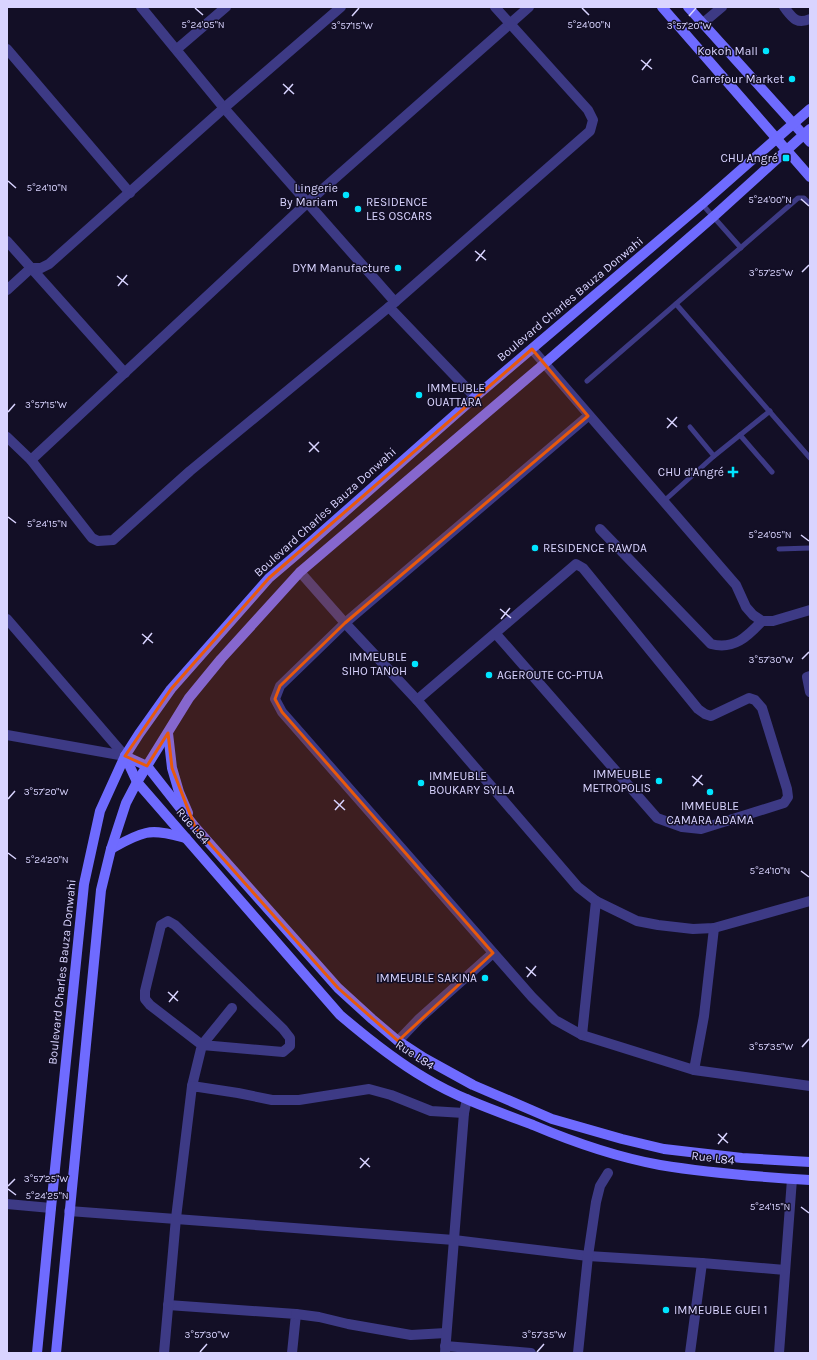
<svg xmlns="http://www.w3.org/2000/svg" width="817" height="1360" viewBox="0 0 817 1360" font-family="Karla,sans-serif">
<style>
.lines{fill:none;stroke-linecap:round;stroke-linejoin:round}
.service{stroke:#3d3a85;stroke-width:5}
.minor{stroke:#3d3a85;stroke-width:10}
.secondary{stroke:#6f6bff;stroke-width:10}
.marked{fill:#e8590c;fill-opacity:0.2;stroke:#e8590c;stroke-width:3;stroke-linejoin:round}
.ticks{fill:none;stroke:#d9d4ff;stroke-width:1.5}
.poi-dot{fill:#00e5ff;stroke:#130f26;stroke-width:1.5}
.labels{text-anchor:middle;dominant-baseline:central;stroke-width:3;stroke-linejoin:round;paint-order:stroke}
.poi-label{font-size:12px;fill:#d9d4ff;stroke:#130f26;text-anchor:end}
.street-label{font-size:12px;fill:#d9d4ff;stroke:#130f26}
.ticks-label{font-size:10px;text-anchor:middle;fill:#d9d4ff;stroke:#130f26;stroke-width:3;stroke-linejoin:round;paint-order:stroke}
</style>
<rect width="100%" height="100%" fill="#130f26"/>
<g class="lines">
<g class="service">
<polyline points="702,204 741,248"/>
<polyline points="676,304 810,458"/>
<polyline points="587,381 798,198 804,198 810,204"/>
<polyline points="690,427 714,456"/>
<polyline points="740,435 772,472"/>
<polyline points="664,501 714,456 770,411"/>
<polyline points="779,549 810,548"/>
</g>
<g class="minor">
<polyline points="141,7 224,108 395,302"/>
<path d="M784,7C792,17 796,25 810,19"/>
<polyline points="703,23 722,7"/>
<polyline points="7,49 130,193"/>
<polyline points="177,49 226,7"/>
<polyline points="7,241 125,373"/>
<polyline points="7,290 31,268 41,268 49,264 224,108 341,7"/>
<polyline points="389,307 475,397"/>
<polyline points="532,349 736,585 746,607 753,615 762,621 773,621 810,610"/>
<polyline points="588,416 345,623 280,686 275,699 282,712 532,997 555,1020 582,1035 694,1070 810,1086"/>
<polyline points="7,437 31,460 307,203 529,7"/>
<polyline points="31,460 92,538 98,541 113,540 190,471 395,302 590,131 593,120 588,110 495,7"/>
<path d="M600,529L711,644C734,650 747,637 762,621"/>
<polyline points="300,572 345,623 417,700 578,887 596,901 637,921 658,925 693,929 714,928 810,901"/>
<polyline points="7,619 125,756"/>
<polyline points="810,676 807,677 810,692"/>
<polyline points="417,700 576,564 583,568 698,709 705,714 711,716 749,698 755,700 762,708 787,789 788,797 784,803 701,829 682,827 657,818 496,634"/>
<polyline points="7,735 125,756"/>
<polyline points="582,1035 596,901"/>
<polyline points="398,1041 419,1019 493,953"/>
<polyline points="694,1070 704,1016 714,928"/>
<polyline points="192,1086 202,1045 150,1005 145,999 145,991 161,925 168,921 175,925 283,1029 290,1038 290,1046 283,1052 202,1045 232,1008"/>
<polyline points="7,1204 51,1208"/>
<polyline points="69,1211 454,1240 588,1256 702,1263 785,1270"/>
<polyline points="168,1305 296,1314 292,1353"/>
<polyline points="296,1314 319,1317 348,1324 411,1335 446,1333"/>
<polyline points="445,1346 531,1353"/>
<polyline points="164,1353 176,1218 192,1086 238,1093 272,1100 299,1100 369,1089 391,1095 431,1111 464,1113"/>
<polyline points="445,1353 464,1113 467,1099"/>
<polyline points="578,1353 588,1256 596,1202 600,1186 608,1173"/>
<polyline points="690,1353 702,1263"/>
<polyline points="779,1353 792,1179"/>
</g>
<g class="secondary">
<polyline points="662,7 810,177"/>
<polyline points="688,7 810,142"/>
<polyline points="168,733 172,768 179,792 188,813"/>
<path d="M125,756L137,782L340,1015C367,1038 394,1060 425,1078C458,1098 496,1111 533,1125C573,1142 616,1157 660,1165C709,1173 760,1177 810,1180"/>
<polyline points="125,756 147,766 195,827 338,988 372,1019 398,1041 424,1058 473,1085 552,1119 622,1139 664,1149 742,1158 810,1162"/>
<path d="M111,849C122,843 133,836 146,833C158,830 174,835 186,838"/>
<polyline points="37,1353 51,1208 84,884 100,811 125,756 139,734 171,689 269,578 296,555 475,397 702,204 810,109"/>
<polyline points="56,1353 101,890 111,849 126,803 137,782 189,698 221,659 300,572 544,364 713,217 810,129"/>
</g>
</g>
<path class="marked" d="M532,349L588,416L345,623L280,686L275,699L282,712L493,953L398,1041L338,988L195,827L172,768L168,733L147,766L125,756L171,689L269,578Z"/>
<path class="ticks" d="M195,8L203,15M582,8L589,15M352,16L359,8M689,16L696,8M641,60L652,69M642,70L651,59M283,84L294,94M284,94L293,84M8,181L16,188M801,199L809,206M475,251L486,260M476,261L485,250M802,272L809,265M117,276L128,285M118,286L127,275M8,412L15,404M667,418L677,427M667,428L677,417M309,442L319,452M309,452L319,442M8,517L16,523M801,535L809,541M500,609L511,618M501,619L510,608M142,634L153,643M143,644L152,633M802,659L809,652M692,776L703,785M693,786L702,775M8,799L15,791M334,800L345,810M335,810L344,800M8,853L16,859M801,871L809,877M526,967L536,976M527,977L536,966M168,992L178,1001M169,1002L178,991M802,1047L809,1039M718,1134L728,1143M718,1144L727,1133M360,1158L370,1167M360,1168L369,1158M8,1186L15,1179M8,1189L16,1195M801,1207L809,1213M200,1352L207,1344M537,1352L544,1344"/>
<g class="poi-dot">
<circle cx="766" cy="51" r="4"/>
<circle cx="792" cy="79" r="4"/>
<rect x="782" y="154" width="8" height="8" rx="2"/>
<circle cx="346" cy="195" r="4"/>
<circle cx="358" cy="209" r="4"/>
<circle cx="398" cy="268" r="4"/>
<circle cx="419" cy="395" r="4"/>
<path d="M731 466h4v4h4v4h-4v4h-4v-4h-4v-4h4z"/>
<circle cx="535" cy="548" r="4"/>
<circle cx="415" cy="664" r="4"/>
<circle cx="489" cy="675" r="4"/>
<circle cx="659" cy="781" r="4"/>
<circle cx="421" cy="783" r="4"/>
<circle cx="710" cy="792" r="4"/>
<circle cx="485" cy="978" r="4"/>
<circle cx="666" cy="1310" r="4"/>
</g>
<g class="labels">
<g class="poi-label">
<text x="758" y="51">Kokoh Mall</text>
<text x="784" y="79">Carrefour Market</text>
<text x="778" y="158">CHU Angré</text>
<text x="338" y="188">Lingerie<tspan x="338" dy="14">By Mariam</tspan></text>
<text x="366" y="202" text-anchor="start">RESIDENCE<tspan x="366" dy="14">LES OSCARS</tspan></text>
<text x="390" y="268">DYM Manufacture</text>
<text x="427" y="388" text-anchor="start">IMMEUBLE<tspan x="427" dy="14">OUATTARA</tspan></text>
<text x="724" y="472">CHU d'Angré</text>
<text x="543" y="548" text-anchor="start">RESIDENCE RAWDA</text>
<text x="407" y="657">IMMEUBLE<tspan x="407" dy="14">SIHO TANOH</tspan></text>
<text x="497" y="675" text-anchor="start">AGEROUTE CC-PTUA</text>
<text x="651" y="774">IMMEUBLE<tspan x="651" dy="14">METROPOLIS</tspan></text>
<text x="429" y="776" text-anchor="start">IMMEUBLE<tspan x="429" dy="14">BOUKARY SYLLA</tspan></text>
<text x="710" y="806" text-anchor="middle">IMMEUBLE<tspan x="710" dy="14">CAMARA ADAMA</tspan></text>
<text x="477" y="978">IMMEUBLE SAKINA</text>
<text x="674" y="1310" text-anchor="start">IMMEUBLE GUEI 1</text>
</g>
<g class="street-label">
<text transform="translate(570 299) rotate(-40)">Boulevard Charles Bauza Donwahi</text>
<text transform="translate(325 512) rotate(-42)">Boulevard Charles Bauza Donwahi</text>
<text transform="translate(193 826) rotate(49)">Rue L84</text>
<text transform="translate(62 972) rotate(-84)">Boulevard Charles Bauza Donwahi</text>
<text transform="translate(415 1055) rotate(33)">Rue L84</text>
<text transform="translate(713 1158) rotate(7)">Rue L84</text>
</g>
</g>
<g class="ticks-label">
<text x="589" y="28">5°24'00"N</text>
<text x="203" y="28">5°24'05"N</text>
<text x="352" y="29">3°57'15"W</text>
<text x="689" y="29">3°57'20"W</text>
<text x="47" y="191">5°24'10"N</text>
<text x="770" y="203">5°24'00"N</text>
<text x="771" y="276">3°57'25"W</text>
<text x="46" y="408">3°57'15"W</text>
<text x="47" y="527">5°24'15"N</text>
<text x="770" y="538">5°24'05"N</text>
<text x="771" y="663">3°57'30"W</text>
<text x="46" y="795">3°57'20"W</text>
<text x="47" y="863">5°24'20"N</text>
<text x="770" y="874">5°24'10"N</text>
<text x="771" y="1050">3°57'35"W</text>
<text x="46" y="1182">3°57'25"W</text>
<text x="47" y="1199">5°24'25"N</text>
<text x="770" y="1210">5°24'15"N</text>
<text x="207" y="1338">3°57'30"W</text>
<text x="544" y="1338">3°57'35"W</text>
</g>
<rect width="817" height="1360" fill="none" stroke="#d9d4ff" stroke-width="16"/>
</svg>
